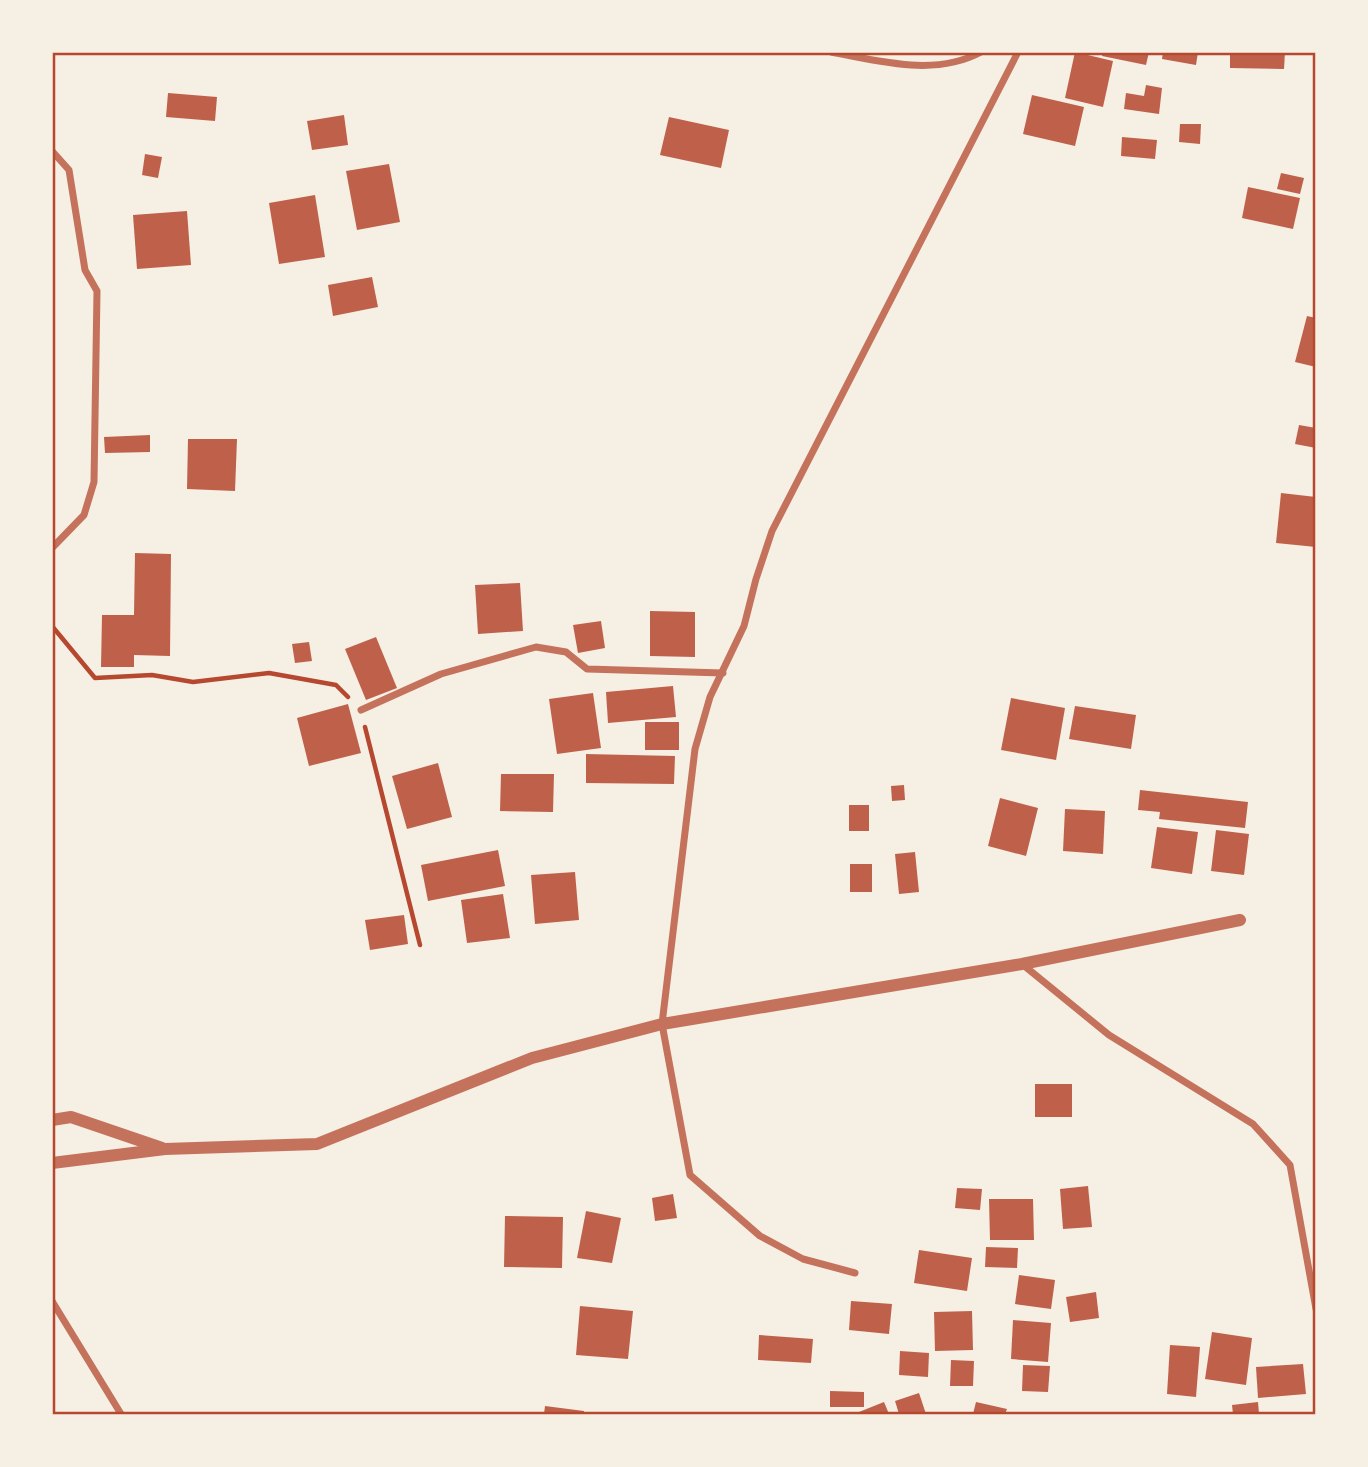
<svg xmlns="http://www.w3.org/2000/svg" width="1368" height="1467" viewBox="0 0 1368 1467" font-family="Mulish,sans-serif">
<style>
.building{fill:#bf614a}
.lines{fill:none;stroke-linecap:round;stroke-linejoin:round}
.path{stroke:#b5482f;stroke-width:4.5}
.minor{stroke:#c5725c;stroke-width:7}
.tertiary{stroke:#c5725c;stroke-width:12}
.neatline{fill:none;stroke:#b5482f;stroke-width:2.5}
</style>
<rect width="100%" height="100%" fill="#f6efe4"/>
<g class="building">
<polygon points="1075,52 1113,61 1103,107 1065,98"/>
<polygon points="1103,52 1149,52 1146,65 1102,56"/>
<polygon points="1163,52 1198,52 1196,65 1162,59"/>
<polygon points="1230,52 1285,52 1284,69 1230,68"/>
<polygon points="1146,85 1162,88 1159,114 1124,109 1126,93 1144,96"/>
<polygon points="168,93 217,97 215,121 166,117"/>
<polygon points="1032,95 1084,107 1075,146 1023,134"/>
<polygon points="344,115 348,145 312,150 307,121"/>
<polygon points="669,117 729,130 721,168 660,155"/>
<polygon points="1180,124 1201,124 1200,144 1179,142"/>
<polygon points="1122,137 1157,140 1155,159 1121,156"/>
<polygon points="145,154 162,157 158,178 142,175"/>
<polygon points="389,164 400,222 357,230 346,171"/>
<polygon points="1281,173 1304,178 1300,194 1277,189"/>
<polygon points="1248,187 1300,198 1293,229 1242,218"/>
<polygon points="315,195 325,257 279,264 269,203"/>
<polygon points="187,211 191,265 137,269 133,215"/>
<polygon points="372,277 378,307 333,316 328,285"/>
<polygon points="1307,316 1316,318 1316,367 1295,362"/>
<polygon points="1299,425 1316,428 1316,448 1295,444"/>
<polygon points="150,435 150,452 105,453 104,437"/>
<polygon points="188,439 237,439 235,491 187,489"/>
<polygon points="1281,493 1316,497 1316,547 1276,543"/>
<polygon points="135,553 171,554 170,656 134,655 134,667 101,667 102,615 134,615"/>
<polygon points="520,583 523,631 478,634 475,585"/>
<polygon points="650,611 695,612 695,657 650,656"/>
<polygon points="601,621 605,648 578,653 573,625"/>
<polygon points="376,637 397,688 366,700 345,649"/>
<polygon points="309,642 312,661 295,663 292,644"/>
<polygon points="673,686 676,717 608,723 606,692"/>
<polygon points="593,693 601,748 557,754 549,699"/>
<polygon points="1011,698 1065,708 1056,760 1001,750"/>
<polygon points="348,704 361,753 309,766 297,718"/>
<polygon points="1075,706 1136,715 1131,749 1069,739"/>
<rect x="645" y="722" width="34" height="28"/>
<polygon points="586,754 675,756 674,784 586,783"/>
<polygon points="438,763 452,817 407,829 392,776"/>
<polygon points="501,774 554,774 553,812 500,811"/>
<polygon points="904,785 905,800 892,801 891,786"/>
<polygon points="1140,790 1248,802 1245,828 1159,819 1160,812 1138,810"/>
<polygon points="1000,798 1038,808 1026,856 988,846"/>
<rect x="849" y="805" width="20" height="26"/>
<polygon points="1065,809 1105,811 1103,854 1063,851"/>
<polygon points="1157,827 1198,832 1192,874 1151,868"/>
<polygon points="1216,830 1249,834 1244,875 1211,871"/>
<polygon points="498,850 505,886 428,901 421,865"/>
<polygon points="915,852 919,892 899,894 895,854"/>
<rect x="850" y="864" width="22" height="28"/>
<polygon points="575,872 579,920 535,924 531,875"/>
<polygon points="503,894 510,938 467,943 461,900"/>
<polygon points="404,915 408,944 370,950 365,920"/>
<rect x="1035" y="1084" width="37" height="33"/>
<polygon points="1088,1186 1092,1227 1063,1229 1060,1189"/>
<polygon points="957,1188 982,1189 980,1210 955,1208"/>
<polygon points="673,1194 677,1218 655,1221 652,1198"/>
<polygon points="989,1199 1033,1199 1034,1240 990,1240"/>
<polygon points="586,1211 621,1218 612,1263 577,1258"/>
<polygon points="505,1216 563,1217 562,1268 504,1267"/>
<polygon points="986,1247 1018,1248 1017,1268 985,1267"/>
<polygon points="919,1250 972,1258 967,1291 914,1283"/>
<polygon points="1019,1275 1055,1280 1051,1309 1015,1304"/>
<polygon points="1096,1292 1099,1318 1070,1322 1066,1297"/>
<polygon points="851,1301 892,1304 889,1334 849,1330"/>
<polygon points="580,1306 633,1311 628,1359 576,1355"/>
<polygon points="972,1311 973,1350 935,1351 934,1312"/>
<polygon points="1013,1320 1051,1323 1048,1362 1011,1359"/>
<polygon points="1212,1332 1252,1338 1246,1385 1205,1379"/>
<polygon points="759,1335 813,1339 811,1363 758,1360"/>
<polygon points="1170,1345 1200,1347 1196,1397 1167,1394"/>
<polygon points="900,1351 929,1353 928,1377 899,1375"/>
<polygon points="951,1360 974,1361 973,1386 950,1386"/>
<polygon points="1303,1364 1306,1394 1258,1398 1256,1367"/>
<polygon points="1023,1365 1050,1366 1048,1392 1022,1391"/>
<polygon points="830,1391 864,1392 864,1407 830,1407"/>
<polygon points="919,1393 926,1414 899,1414 895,1401"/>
<polygon points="884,1402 889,1414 854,1414"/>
<polygon points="976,1402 1007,1409 1005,1414 973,1414"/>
<polygon points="1258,1402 1259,1414 1233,1414 1232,1405"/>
<polygon points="545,1406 584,1411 584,1414 544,1414"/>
</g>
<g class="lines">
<g class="path">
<polyline points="52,626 95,678 152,675 193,682 269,673 336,685 348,697"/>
<polyline points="365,727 420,945"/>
</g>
<g class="minor">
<path d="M831,52C880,61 935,77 981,52"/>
<polyline points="52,151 69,170 85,270 97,291 94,482 84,515 52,548"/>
<polyline points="361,710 441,674 536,647 566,652 587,669 723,673"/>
<polyline points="1022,964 1109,1035 1253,1124 1290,1165 1316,1309"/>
<polyline points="855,1273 803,1259 760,1236 690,1175 662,1024 695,749 710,697 744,626 756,579 772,531 1018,52"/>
<polyline points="52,1301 121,1414"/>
</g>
<g class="tertiary">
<polyline points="52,1120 71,1117 162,1148"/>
<polyline points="52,1163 165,1149 317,1144 532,1058 662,1024 1022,964 1240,920"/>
</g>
</g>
<rect width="1368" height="1467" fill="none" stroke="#f6efe4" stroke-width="108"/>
<rect x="54" y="54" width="1260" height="1359" class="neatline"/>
</svg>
